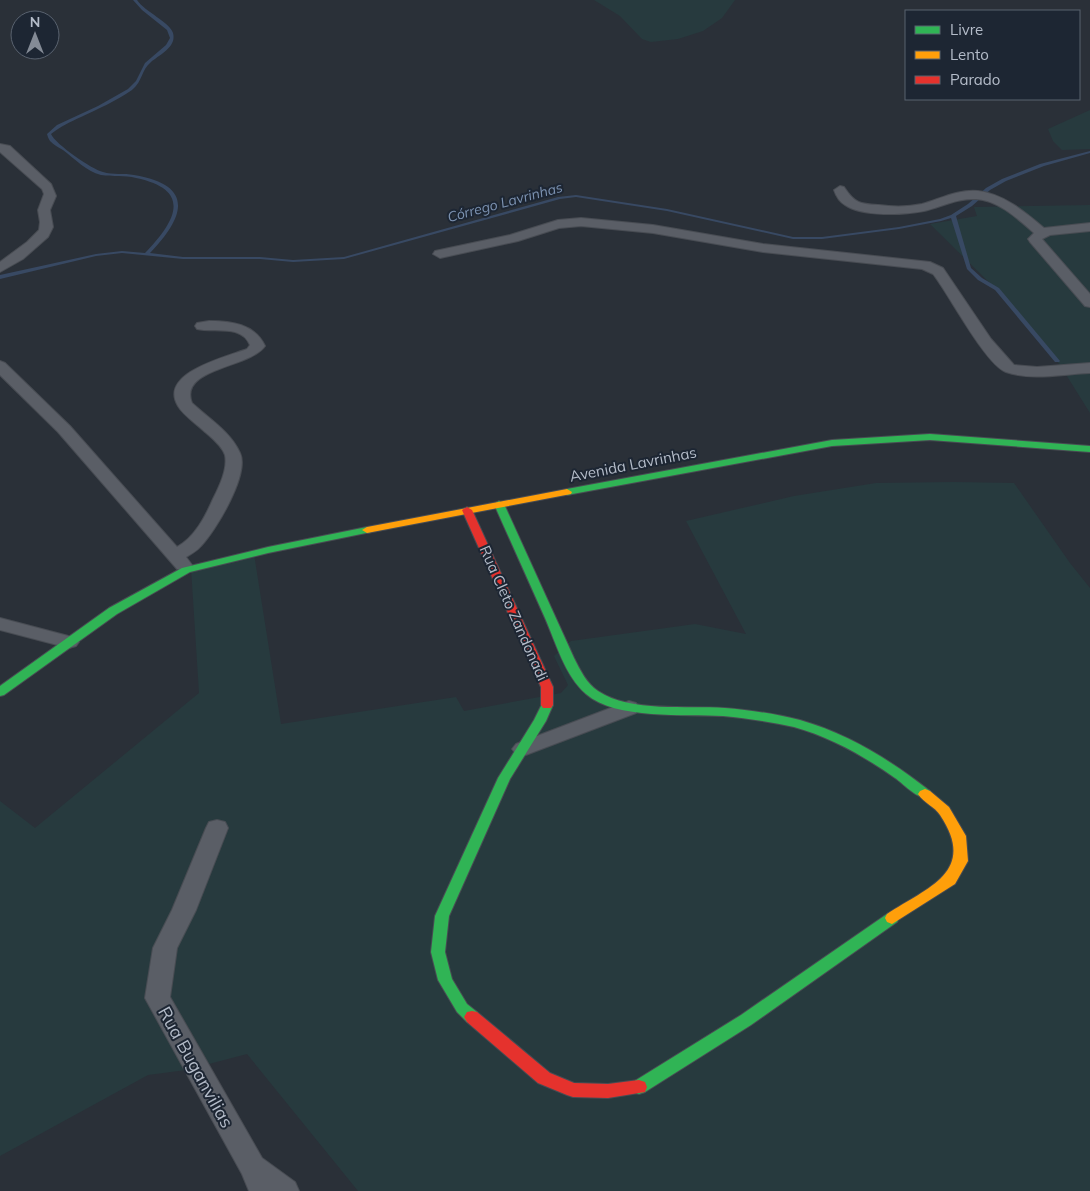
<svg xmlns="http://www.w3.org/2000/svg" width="1090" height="1191" viewBox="0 0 1090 1191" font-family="Mulish,sans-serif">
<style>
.green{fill:#273a3e}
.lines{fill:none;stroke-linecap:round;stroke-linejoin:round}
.stream{fill:#384963;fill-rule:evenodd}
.street-casing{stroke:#484c53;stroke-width:2}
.fast-casing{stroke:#484c53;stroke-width:2}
.slow-casing{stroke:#484c53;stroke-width:2}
.jam-casing{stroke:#484c53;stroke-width:2}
.street{fill:#5a5e66;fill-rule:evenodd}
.fast{fill:#30b455;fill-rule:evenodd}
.slow{fill:#ff9f0a;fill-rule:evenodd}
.jam{fill:#e5322d;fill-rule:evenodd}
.labels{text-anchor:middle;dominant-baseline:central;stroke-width:4;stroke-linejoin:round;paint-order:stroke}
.far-water-label{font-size:14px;font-style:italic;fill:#7c92b1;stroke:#1d2633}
.street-label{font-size:15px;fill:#b4bcc9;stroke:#1d2633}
.near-street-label{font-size:18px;fill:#b4bcc9;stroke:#1d2633}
</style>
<rect width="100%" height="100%" fill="#2a3038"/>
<g class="green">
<polygon points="594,0 735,0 722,18 703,31 678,39 651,42 642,39 620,16"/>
<polygon points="1090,110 1090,149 1062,150 1053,141 1048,129"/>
<polygon points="1090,205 1090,413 1060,365 1002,295 930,224 977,216 974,207"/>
<polygon points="954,482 1014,483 1070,563 1090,588 1090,1191 358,1191 247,1054 186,1070 148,1075 0,1156 0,801 35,828 199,693 191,568 254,554 281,724 456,697 464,711 561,693 568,685 554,656 571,641 695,624 746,634 686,521 794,496 876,483"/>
</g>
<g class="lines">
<path class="stream" d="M133,0H137C145,12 170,22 173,33C177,47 159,55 151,62C141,70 143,81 132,90C116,101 98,109 81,117C70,122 61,126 51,134C55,144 93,170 103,172C113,175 124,173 134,175C195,185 185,217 150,253L183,257H260L293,260L344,257L558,197L576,195L667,209L793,237H822L899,227L940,219L951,215L968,204L986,188L1002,179L1040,164L1090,151V153L1044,166L1006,181L990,190L972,206L956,216L971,268L982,278L999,288L1060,361L1059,362H1055L995,290L978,280L967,269L951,218L941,221L899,229L822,239H793L667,211L576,197L560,199L344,259L293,262L260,259H183L122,253L96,256L0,279V275L96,254L122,251L145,253C176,221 193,190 136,178C125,175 113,177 101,175C86,171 75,159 63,150C58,147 54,145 50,141C48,138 48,137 47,134L57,125L98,106L128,89L136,81L145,63L166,45L170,38L167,30L142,10Z"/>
<g class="street-casing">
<g id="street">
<polygon points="0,144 10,146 51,184 56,196 50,210 53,227 48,237 23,259 0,272 0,262 27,242 39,230 40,222 38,210 44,194 42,189 0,152"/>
<path d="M840,186L844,187C855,204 861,204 879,205C893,207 908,207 922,204C940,199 958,189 978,191C1004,194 1025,212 1044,228L1090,223V231L1050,235L1042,239L1090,294V307L1085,306L1030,242L1028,239L1034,233C1018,219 998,200 976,199C958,198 941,207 924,211C904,215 862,217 845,205C840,202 836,196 834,190Z"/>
<path d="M581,218L653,225L763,244L930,262L943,268L991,339L1014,365L1037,367L1090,363V373C1063,374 1032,381 1006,372C985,364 949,294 933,274L922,269L763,252L653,233L581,226L559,228L518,241L440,258L433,254L435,251L510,235L558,220Z"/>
<path d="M209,321C231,321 255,324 265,346C250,368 178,368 192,403C208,418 231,432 240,453C250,474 216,530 201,546C197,551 191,554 186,557L192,565L189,569L183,571L177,569L58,432L0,375V361L5,363L70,426L177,547C195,537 205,517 213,499C219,487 228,469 225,455C222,446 212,438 205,432C197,424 184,416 178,406C158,373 226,357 247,349L250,345C241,324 214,333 197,329L195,326L197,323Z"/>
<polygon points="0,618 76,638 79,642 76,646 69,648 0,630"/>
<polygon points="629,701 636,703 639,708 636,713 523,756 516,754 512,749 516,744"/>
<polygon points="217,820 225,822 228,828 196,910 177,948 170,997 262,1158 295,1182 299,1191 249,1191 242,1174 145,998 153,948 172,910 206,828 209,822"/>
</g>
</g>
<g class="fast-casing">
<g id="fast">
<polygon points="930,434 1090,446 1090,452 930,440 832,446 567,495 562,492 567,489 832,440"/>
<path d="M499,501L504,504L574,658C580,670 587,684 598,691C631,713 687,705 725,708C750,710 776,714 800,720C849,734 890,760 930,791L932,794L930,797C918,801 904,784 895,778C864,756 830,737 794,727C771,722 746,718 723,716C686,714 615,720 586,694C565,676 556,643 545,618C528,580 511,542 494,504Z"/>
<polygon points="367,527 372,530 371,532 268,553 190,572 117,614 4,695 0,696 0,686 109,608 182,568 268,547"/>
<polygon points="547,701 551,702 553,705 546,721 510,779 449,916 445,952 452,979 467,1004 477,1012 480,1017 477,1022 472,1023 467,1022 457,1012 438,980 431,952 435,916 498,778 534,720 543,702"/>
<polygon points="892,912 897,914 899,918 897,922 751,1025 645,1092 639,1094 633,1092 631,1087 633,1082 741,1015 887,914"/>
</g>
</g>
<g class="slow-casing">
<g id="slow">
<polygon points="567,489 572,492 571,494 367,533 362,530 367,527"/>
<path d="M925,789L930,791L949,807L966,836L968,861L955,884L892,924L887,922L885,918L887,914C928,887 978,872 940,815C935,807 924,803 918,794L920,791Z"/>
</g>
</g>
<g class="jam-casing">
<g id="jam">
<polygon points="467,507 472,510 553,687 553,705 551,708 543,708 541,705 541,687 462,510"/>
<polygon points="472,1011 477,1012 550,1073 574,1083 608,1084 639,1080 645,1082 647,1087 645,1092 608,1098 573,1097 567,1095 538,1083 467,1022 464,1017 467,1012"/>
</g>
</g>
<use href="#street" class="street"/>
<use href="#fast" class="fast"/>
<use href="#slow" class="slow"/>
<use href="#jam" class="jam"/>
</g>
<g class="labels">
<g class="far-water-label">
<text transform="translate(505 202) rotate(-15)">Córrego Lavrinhas</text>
</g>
<g class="street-label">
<text transform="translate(633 464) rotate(-11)">Avenida Lavrinhas</text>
<text transform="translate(514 613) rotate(66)">Rua Cleto Zandonadi</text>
</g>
<g class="near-street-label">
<text transform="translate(196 1067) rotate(61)">Rua Buganvilias</text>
</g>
</g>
<rect x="905" y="10" width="175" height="90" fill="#1d2633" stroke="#59626f"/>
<rect x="915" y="26" width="25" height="8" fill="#30b455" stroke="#59626f"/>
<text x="950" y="35" font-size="15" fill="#b4bcc9">Livre</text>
<rect x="915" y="51" width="25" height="8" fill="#ff9f0a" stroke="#59626f"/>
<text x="950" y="60" font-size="15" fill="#b4bcc9">Lento</text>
<rect x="915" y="76" width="25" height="8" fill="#e5322d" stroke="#59626f"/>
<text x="950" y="85" font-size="15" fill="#b4bcc9">Parado</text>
<g transform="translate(35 35)"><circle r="24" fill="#1d2633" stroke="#59626f"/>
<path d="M0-4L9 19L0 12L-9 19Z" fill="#848b96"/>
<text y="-8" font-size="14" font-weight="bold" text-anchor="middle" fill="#b4bcc9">N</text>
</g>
</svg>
